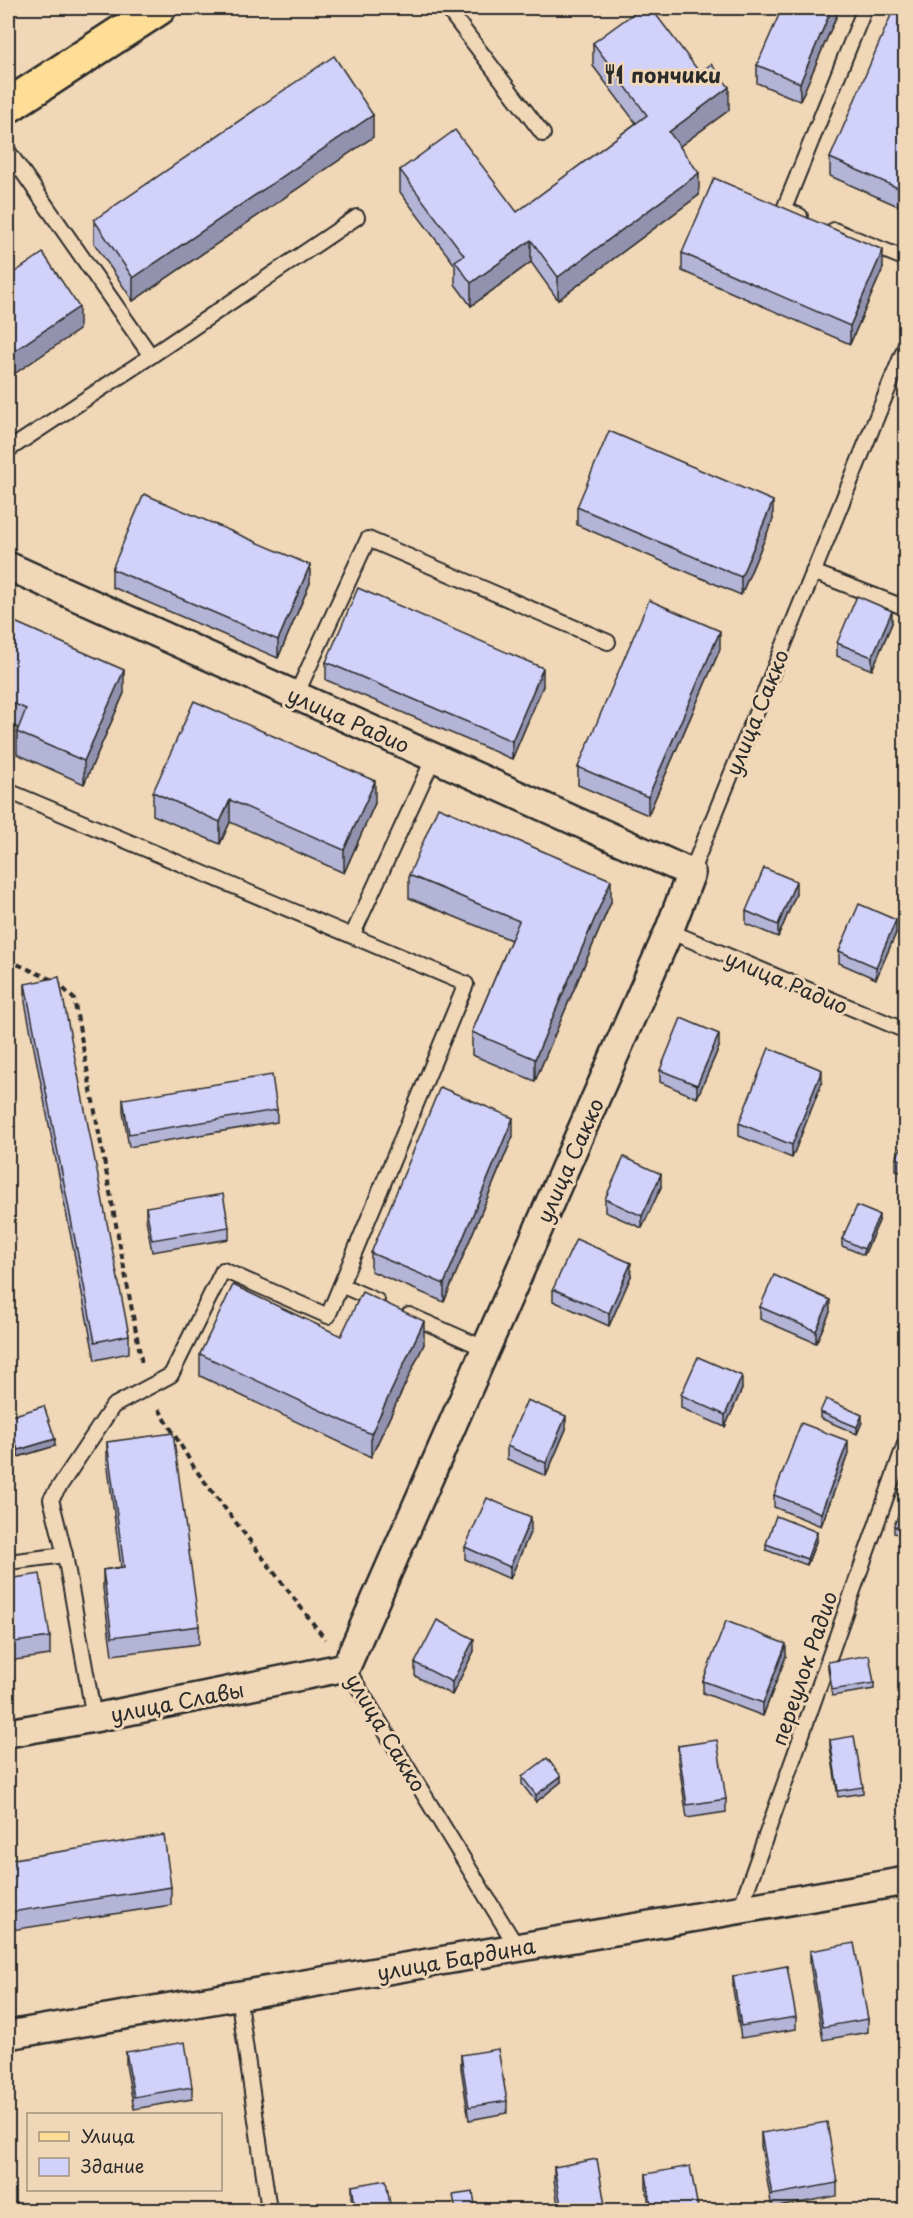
<svg xmlns="http://www.w3.org/2000/svg" width="913" height="2218" viewBox="0 0 913 2218" font-family="'Playpen Sans',sans-serif">
<style>
.lines{fill:none;stroke-linecap:round;stroke-linejoin:round}
.lane-casing{stroke:#2b2b2b;stroke-width:18}
.street-casing{stroke:#2b2b2b;stroke-width:32}
.primary-casing{stroke:#2b2b2b;stroke-width:38}
.path{stroke:#2b2b2b;stroke-width:4;stroke-dasharray:6 4.5;stroke-linecap:butt}
.lane{stroke:#f0d7b7;stroke-width:14}
.street{stroke:#f0d7b7;stroke-width:27}
.primary{stroke:#fedd96;stroke-width:33}
.wall{fill:#b4b4d7;stroke:#2b2b2b;stroke-width:1.5}
.shaded-wall{fill:#9292af;stroke:#2b2b2b;stroke-width:1.5}
.building{fill:#d1d1fa;stroke:#2b2b2b;stroke-width:1.5}
.labels{text-anchor:middle;dominant-baseline:central;stroke-width:6;stroke-linejoin:round;paint-order:stroke}
.poi-label{font-size:21px;font-weight:bold;fill:#2b2b2b;stroke:#f0d7b7;text-anchor:start}
.street-label{font-size:21px;fill:#2b2b2b;stroke:#f0d7b7}
</style>
<rect width="100%" height="100%" fill="#f0d7b7"/>
<filter id="ink" filterUnits="userSpaceOnUse"><feTurbulence type="fractalNoise" baseFrequency=".0167" numOctaves="2"/><feDisplacementMap in="SourceGraphic" scale="12" xChannelSelector="R" yChannelSelector="G"/><feConvolveMatrix kernelMatrix="1 2 1 2 8 2 1 2 1" color-interpolation-filters="sRGB"/></filter>
<g filter="url(#ink)">
<g class="lines">
<g class="lane-casing">
<g id="lane">
<polyline points="447,8 543,134"/>
<polyline points="8,151 151,356 357,217"/>
<polyline points="800,216 784,209 865,8"/>
<polyline points="834,230 906,259"/>
<polyline points="8,450 151,356"/>
<polyline points="813,572 906,608"/>
<polyline points="296,695 368,539 608,642"/>
<polyline points="8,791 466,984 328,1316 223,1270 171,1375 113,1406 51,1499 65,1555 94,1718"/>
<polyline points="691,873 906,345"/>
<polyline points="669,931 906,1031"/>
<polyline points="352,936 434,757"/>
<polyline points="341,1285 377,1301"/>
<polyline points="409,1315 486,1349"/>
<polyline points="8,1562 65,1555"/>
<polyline points="346,1667 517,1947"/>
<polyline points="740,1909 906,1441"/>
<polyline points="238,1995 269,2210"/>
</g>
</g>
<g class="street-casing">
<g id="street">
<polyline points="8,566 691,873 669,931 346,1667 94,1718 8,1733"/>
<polyline points="8,2035 906,1881"/>
</g>
</g>
<g class="primary-casing">
<polyline id="primary" points="8,106 159,8"/>
</g>
<g class="path">
<polyline points="8,960 57,982 74,999 142,1364"/>
<polyline points="159,1409 195,1469 325,1639"/>
</g>
<use href="#lane" class="lane"/>
<use href="#street" class="street"/>
<use href="#primary" class="primary"/>
</g>
<g class="wall">
<polygon points="840,8 800,101 757,83 757,65"/>
<polygon points="906,8 906,190 898,206 830,176 830,158"/>
<polygon points="593,43 700,73 729,110 680,146 699,195 558,300 531,262 471,306 455,284 455,265 400,192 400,170 517,212 636,123 593,66"/>
<polygon points="373,137 133,301 94,243 94,220"/>
<polygon points="682,253 883,268 850,344 682,271"/>
<polygon points="577,507 773,519 741,595 577,525"/>
<polygon points="112,569 310,583 278,658 112,587"/>
<polygon points="8,619 124,693 84,784 17,754 17,732 18,728 8,724"/>
<polygon points="892,623 872,670 837,656 837,643"/>
<polygon points="720,649 648,815 578,785 578,767"/>
<polygon points="326,662 543,686 512,759 326,680"/>
<polygon points="153,792 375,803 344,873 230,822 220,844 153,815"/>
<polygon points="409,875 611,902 535,1081 472,1055 472,1032 511,940 409,898"/>
<polygon points="796,894 778,937 746,924 746,911"/>
<polygon points="896,933 876,979 839,963 839,951"/>
<polygon points="25,984 129,1335 129,1353 95,1360 25,1002"/>
<polygon points="719,1047 697,1098 660,1082 660,1070"/>
<polygon points="822,1082 792,1158 739,1136 739,1123"/>
<polygon points="123,1099 277,1110 277,1122 129,1147 123,1112"/>
<polygon points="513,1136 444,1302 371,1271 371,1253"/>
<polygon points="906,1138 906,1175 896,1170 896,1158"/>
<polygon points="661,1187 642,1228 605,1212 605,1199"/>
<polygon points="146,1207 229,1227 229,1239 152,1252 146,1219"/>
<polygon points="879,1221 864,1255 842,1246 842,1239"/>
<polygon points="631,1276 609,1326 553,1301 553,1289"/>
<polygon points="760,1307 830,1312 816,1343 760,1319"/>
<polygon points="341,1336 424,1344 371,1457 200,1376 200,1354"/>
<polygon points="742,1389 725,1427 681,1408 681,1395"/>
<polygon points="820,1412 862,1422 857,1434 820,1418"/>
<polygon points="8,1417 55,1446 18,1457 8,1423"/>
<polygon points="566,1429 546,1476 507,1459 507,1446"/>
<polygon points="107,1442 199,1626 199,1644 112,1655 103,1588 103,1570 121,1567 107,1460"/>
<polygon points="848,1454 821,1526 774,1507 774,1495"/>
<polygon points="906,1498 906,1537 894,1533 894,1526"/>
<polygon points="531,1530 510,1579 465,1559 465,1547"/>
<polygon points="817,1539 807,1565 766,1550 766,1544"/>
<polygon points="8,1579 50,1637 50,1655 8,1661"/>
<polygon points="474,1651 452,1695 415,1676 415,1663"/>
<polygon points="786,1656 763,1716 703,1693 703,1681"/>
<polygon points="828,1662 874,1683 874,1689 832,1696 828,1668"/>
<polygon points="830,1740 863,1787 863,1793 838,1797 830,1746"/>
<polygon points="678,1746 726,1799 726,1812 687,1818 678,1758"/>
<polygon points="522,1777 561,1782 536,1802 522,1784"/>
<polygon points="8,1860 171,1887 171,1905 12,1930 8,1897"/>
<polygon points="810,1951 868,2019 868,2032 823,2040 810,1964"/>
<polygon points="733,1976 796,2017 796,2029 741,2038 733,1989"/>
<polygon points="126,2052 192,2087 192,2099 134,2109 126,2065"/>
<polygon points="461,2055 507,2101 507,2113 469,2120 461,2068"/>
<polygon points="761,2133 837,2183 837,2196 772,2208 761,2146"/>
<polygon points="554,2167 606,2211 559,2211 554,2180"/>
<polygon points="646,2174 698,2208 698,2211 650,2211 646,2187"/>
<polygon points="352,2186 391,2211 354,2211 352,2198"/>
</g>
<g class="shaded-wall">
<polygon points="832,8 840,8 800,101 800,83"/>
<polygon points="729,87 729,110 669,154 669,132"/>
<polygon points="373,115 373,137 133,301 133,278"/>
<polygon points="906,172 906,190 898,206 898,188"/>
<polygon points="699,173 699,195 558,300 558,277"/>
<polygon points="531,240 531,262 471,306 471,283"/>
<polygon points="883,250 883,268 850,344 850,326"/>
<polygon points="79,307 79,330 8,378 8,355"/>
<polygon points="773,501 773,519 741,595 741,577"/>
<polygon points="310,565 310,583 278,658 278,640"/>
<polygon points="892,611 892,623 872,670 872,657"/>
<polygon points="720,631 720,649 648,815 648,797"/>
<polygon points="543,668 543,686 512,759 512,741"/>
<polygon points="124,670 124,693 84,784 84,761"/>
<polygon points="375,781 375,803 344,873 344,850"/>
<polygon points="230,800 230,822 220,844 220,822"/>
<polygon points="611,880 611,902 535,1081 535,1059"/>
<polygon points="796,881 796,894 778,937 778,925"/>
<polygon points="896,920 896,933 876,979 876,967"/>
<polygon points="719,1034 719,1047 697,1098 697,1085"/>
<polygon points="822,1070 822,1082 792,1158 792,1145"/>
<polygon points="513,1118 513,1136 444,1302 444,1284"/>
<polygon points="661,1174 661,1187 642,1228 642,1216"/>
<polygon points="879,1215 879,1221 864,1255 864,1249"/>
<polygon points="631,1263 631,1276 609,1326 609,1313"/>
<polygon points="830,1300 830,1312 816,1343 816,1331"/>
<polygon points="424,1321 424,1344 371,1457 371,1434"/>
<polygon points="742,1376 742,1389 725,1427 725,1415"/>
<polygon points="862,1415 862,1422 857,1434 857,1427"/>
<polygon points="566,1416 566,1429 546,1476 546,1463"/>
<polygon points="55,1439 55,1446 18,1457 18,1450"/>
<polygon points="848,1441 848,1454 821,1526 821,1513"/>
<polygon points="531,1517 531,1530 510,1579 510,1567"/>
<polygon points="817,1532 817,1539 807,1565 807,1559"/>
<polygon points="474,1639 474,1651 452,1695 452,1682"/>
<polygon points="786,1644 786,1656 763,1716 763,1703"/>
<polygon points="561,1776 561,1782 536,1802 536,1795"/>
</g>
<g class="building">
<polygon points="641,8 651,8 700,73 711,64 729,87 669,132 699,173 558,277 531,240 471,283 455,261 464,255 400,170 455,130 517,212 647,115 593,43"/>
<polygon points="782,8 832,8 800,83 757,65"/>
<polygon points="894,8 906,8 906,172 898,188 830,158"/>
<polygon points="334,56 373,115 133,278 94,220"/>
<polygon points="714,178 883,250 850,326 682,253"/>
<polygon points="43,253 79,307 8,355 8,277"/>
<polygon points="609,431 773,501 741,577 577,507"/>
<polygon points="144,494 310,565 278,640 112,569"/>
<polygon points="358,588 543,668 512,741 326,662"/>
<polygon points="857,596 892,611 872,657 837,643"/>
<polygon points="649,600 720,631 648,797 578,767"/>
<polygon points="8,619 124,670 84,761 17,732 26,709 8,701"/>
<polygon points="194,701 375,781 344,850 230,800 220,822 153,792"/>
<polygon points="438,807 611,880 535,1059 472,1032 519,921 409,875"/>
<polygon points="764,868 796,881 778,925 746,911"/>
<polygon points="859,904 896,920 876,967 839,951"/>
<polygon points="59,977 129,1335 95,1342 25,984"/>
<polygon points="681,1018 719,1034 697,1085 660,1070"/>
<polygon points="769,1048 822,1070 792,1145 739,1123"/>
<polygon points="272,1075 277,1110 129,1134 123,1099"/>
<polygon points="440,1087 513,1118 444,1284 371,1253"/>
<polygon points="906,1138 906,1162 896,1158"/>
<polygon points="624,1157 661,1174 642,1216 605,1199"/>
<polygon points="223,1194 229,1227 152,1240 146,1207"/>
<polygon points="857,1206 879,1215 864,1249 842,1239"/>
<polygon points="576,1239 631,1263 609,1313 553,1289"/>
<polygon points="774,1275 830,1300 816,1331 760,1307"/>
<polygon points="233,1285 341,1336 362,1292 424,1321 371,1434 200,1354"/>
<polygon points="698,1357 742,1376 725,1415 681,1395"/>
<polygon points="826,1399 862,1415 857,1427 820,1412"/>
<polygon points="527,1400 566,1416 546,1463 507,1446"/>
<polygon points="44,1406 55,1439 18,1450 8,1417"/>
<polygon points="801,1423 848,1441 821,1513 774,1495"/>
<polygon points="173,1433 199,1626 112,1637 103,1570 124,1567 107,1442"/>
<polygon points="487,1498 531,1517 510,1567 465,1547"/>
<polygon points="905,1498 906,1498 906,1531 894,1526"/>
<polygon points="776,1516 817,1532 807,1559 766,1544"/>
<polygon points="40,1574 50,1637 8,1643 8,1579"/>
<polygon points="437,1620 474,1639 452,1682 415,1663"/>
<polygon points="726,1621 786,1644 763,1703 703,1681"/>
<polygon points="869,1655 874,1683 832,1690 828,1662"/>
<polygon points="854,1736 863,1787 838,1791 830,1740"/>
<polygon points="717,1740 726,1799 687,1805 678,1746"/>
<polygon points="547,1758 561,1776 536,1795 522,1777"/>
<polygon points="164,1835 171,1887 12,1912 8,1879 8,1860"/>
<polygon points="854,1943 868,2019 823,2027 810,1951"/>
<polygon points="787,1966 796,2017 741,2026 733,1976"/>
<polygon points="185,2042 192,2087 134,2097 126,2052"/>
<polygon points="498,2049 507,2101 469,2107 461,2055"/>
<polygon points="827,2122 837,2183 772,2195 761,2133"/>
<polygon points="597,2159 606,2211 562,2211 554,2167"/>
<polygon points="690,2166 698,2208 681,2211 652,2211 646,2174"/>
<polygon points="386,2180 391,2211 356,2211 352,2186"/>
<polygon points="473,2192 476,2211 456,2211 453,2195"/>
</g>
</g>
<defs>
<g id="restaurant-bare" transform="scale(1.62)"><path d="M-5-6h1v4h1v-4h1v4h1v-4h1v5L-1.5 .5V6h-2V.5L-5-1ZM5-6V6H3V1.5H1.5Q1.5-4 5-6Z" fill="#2b2b2b" stroke="#f0d7b7" stroke-width="2.5" paint-order="stroke"/></g>
</defs>
<g fill-rule="evenodd">
<use href="#restaurant-bare" x="614" y="74"/>
</g>
<g class="labels">
<g class="poi-label">
<text x="631" y="74">пончики</text>
</g>
<g class="street-label">
<text transform="translate(756 712) rotate(-68)">улица Сакко</text>
<text transform="translate(349 719) rotate(24)">улица Радио</text>
<text transform="translate(787 981) rotate(23)">улица Радио</text>
<text transform="translate(569 1160) rotate(-66)">улица Сакко</text>
<text transform="translate(803 1668) rotate(-71)">переулок Радио</text>
<text transform="translate(177 1701) rotate(-11)">улица Славы</text>
<text transform="translate(387 1732) rotate(59)">улица Сакко</text>
<text transform="translate(456 1958) rotate(-10)">улица Бардина</text>
</g>
</g>
<rect width="913" height="2218" fill="none" stroke="#f0d7b7" stroke-width="30"/>
<rect x="15" y="15" width="883" height="2188" fill="none" stroke="#2b2b2b" stroke-width="2" filter="url(#ink)"/>
<rect x="27" y="2113" width="195" height="78" fill="#f0d7b7" stroke="#a1927f" stroke-width="1.5"/>
<rect x="39" y="2132" width="30" height="9" fill="#fedd96" stroke="#a1927f" stroke-width="1.5"/>
<text x="81" y="2143" font-size="18" fill="#2b2b2b">Улица</text>
<rect x="39" y="2158" width="30" height="18" fill="#d1d1fa" stroke="#a1927f" stroke-width="1.5"/>
<text x="81" y="2173" font-size="18" fill="#2b2b2b">Здание</text>
</svg>
